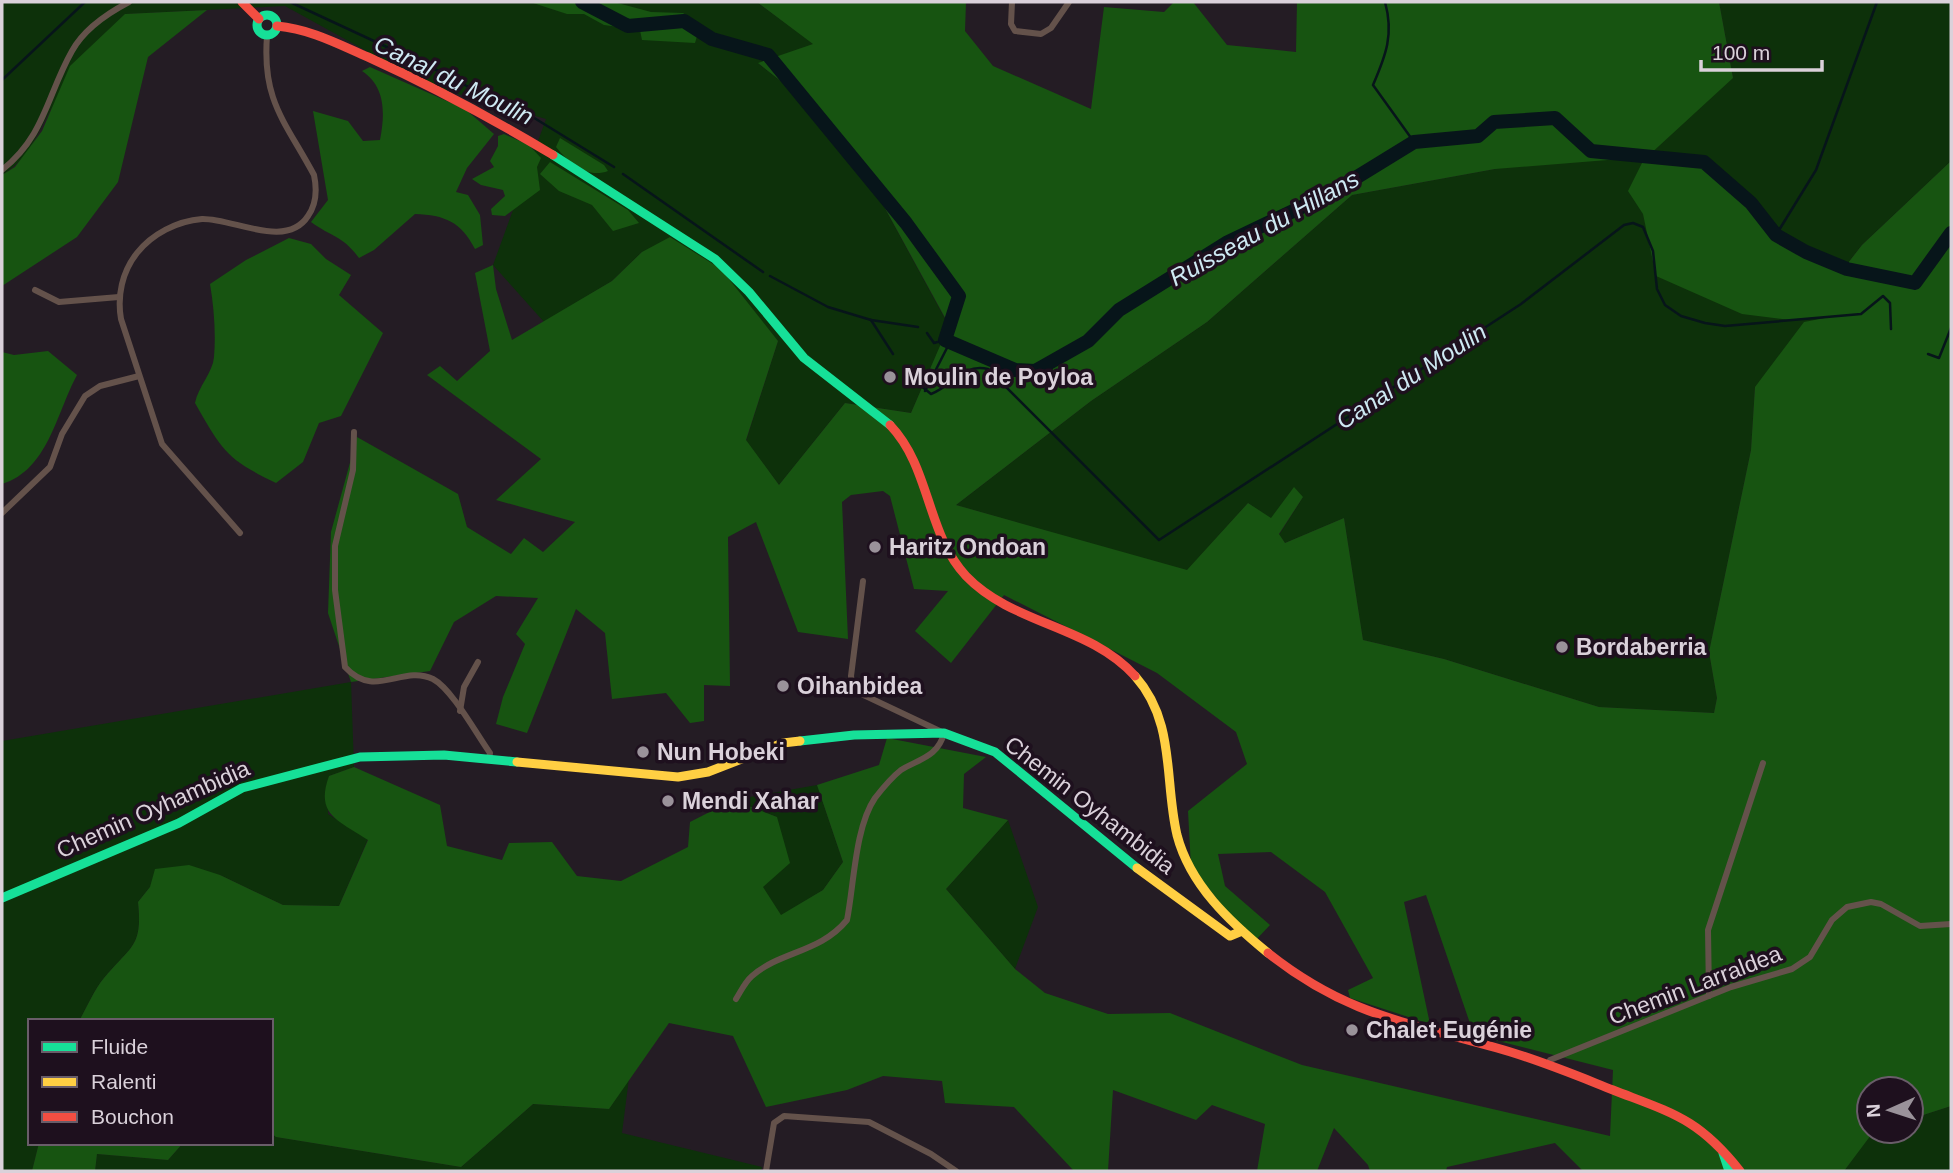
<svg xmlns="http://www.w3.org/2000/svg" width="1953" height="1173" viewBox="0 0 1953 1173" font-family="Arial,sans-serif">
<style>
.green{fill:#0d310a}
.forest{fill:#175411;fill-rule:evenodd}
.lines{fill:none;stroke-linecap:round;stroke-linejoin:round}
.stream{stroke:#07151a;stroke-width:2.5}
.river{stroke:#07151a;stroke-width:14}
.street{stroke:#64524b;stroke-width:6}
.fast{stroke:#16e098;stroke-width:9}
.slow{stroke:#ffcf43;stroke-width:9}
.jam{stroke:#f24e42;stroke-width:9}
.poi-dot{fill:#9a929a;stroke:#1e101e;stroke-width:2.5}
.labels{text-anchor:middle;dominant-baseline:central;stroke-width:7;stroke-linejoin:round;paint-order:stroke}
.poi-label{font-size:23px;font-weight:bold;fill:#dad1da;stroke:#1e101e;text-anchor:start}
.street-label{font-size:23px;fill:#dad1da;stroke:#1e101e}
.water-label{font-size:24px;font-style:italic;fill:#cee9f3;stroke:#1e101e}
</style>
<rect width="100%" height="100%" fill="#241c24"/>
<g class="green">
<path d="M2,2H757L814,44L759,64L811,105L863,168L949,326L911,413L845,403L779,485L746,441L778,341L642,252L612,281L544,322L493,265L546,119L430,86L285,6L126,14C102,43 75,71 55,103C37,130 33,156 2,175Z"/>
<polygon points="1719,2 1951,2 1951,161 1862,245 1848,263 1894,287 1755,387 1751,450 1709,652 1717,698 1714,713 1599,707 1444,659 1363,640 1344,518 1285,543 1279,535 1303,497 1271,519 1248,503 1187,571 956,505 1091,401 1207,322 1352,195 1495,169 1733,78"/>
<path d="M351,682L354,767L329,776L328,814L368,839L339,906L283,905L220,875L150,887L138,902C143,948 130,946 104,978C94,990 87,1007 79,1021H30V1143H39L32,1171H2V741Z"/>
<polygon points="817,785 843,862 823,890 781,916 762,887 777,817 733,800"/>
<polygon points="1008,820 1038,907 1015,969 946,889"/>
<polygon points="629,1078 622,1133 762,1167 761,1171 95,1171 97,1154 168,1160 183,1143 271,1143 271,1133 276,1137 461,1167 533,1104 609,1109"/>
<polygon points="1951,1106 1951,1171 1844,1171 1873,1131 1911,1131 1911,1119"/>
</g>
<g class="forest">
<polygon points="530,2 614,2 651,12 683,13 700,26 695,43 642,40 640,30 604,25 584,14 567,14"/>
<path d="M757,2H966L965,31L993,66L1091,109L1104,7L1164,12L1174,2H1193L1227,45L1296,52L1297,2H1719L1733,78L1647,157L1704,162L1751,203L1776,235L1806,252L1848,263L1862,245L1951,161V1106L1911,1119V1089H1869V1131H1874L1844,1171H1583L1555,1143L1447,1167L1446,1171H1370L1368,1165L1334,1128L1317,1171H1257L1265,1124L1212,1105L1196,1120L1113,1090L1108,1171H1074L1014,1107L945,1103L942,1081L883,1076L847,1090L766,1107L733,1036L669,1023L609,1109L533,1104L461,1167L276,1137L271,1133V1021H79C87,1007 94,990 104,978C130,946 143,948 138,902L150,887L155,869L189,865L220,875L283,905L339,906L368,840C338,820 315,815 329,776L354,767L440,805L447,846L502,860L509,843L552,842L577,876L621,881L688,847L690,822L733,800L777,817L790,863L763,887L781,915L823,890L843,862L817,785L879,765L887,738L986,757L964,774L963,808L1008,820L946,889L1015,969L1045,993L1108,1014L1170,1013L1302,1065L1610,1136L1613,1070L1474,1035L1426,895L1404,902L1430,1024L1350,998L1348,990L1373,978L1325,892L1271,852L1218,854L1225,886L1270,925L1253,943L1191,867L1188,811L1247,764L1236,732L1157,673L1004,595L951,663L915,631L948,591L914,589L890,496L883,491L851,495L842,502L848,639L798,632L756,522L728,537L730,686L704,685V721L690,723L666,693L612,699L605,633L576,609L527,733L496,724L503,697L525,644L516,634L538,598L496,596L454,622L430,671L351,682L328,613L331,532L357,437L458,494L467,527L511,554L524,538L543,552L575,522L496,500L541,459L427,375L440,366L457,381L490,351L475,273L493,265L496,289L512,340L612,281L642,252L670,237L721,269L778,341L746,440L779,485L845,403L911,413L949,325L863,168L811,105L758,63L813,44ZM1645,157L1628,191L1643,214L1656,276L1742,314L1790,320L1830,317L1804,322L1755,387L1751,450L1709,652L1717,698L1714,713L1599,707L1444,659L1363,640L1344,518L1285,543L1279,534L1303,497L1294,487L1271,518L1248,503L1187,570L956,505L1091,401L1207,322L1352,195L1495,169Z"/>
<polygon points="207,10 148,57 118,182 77,237 2,286 2,175 15,167 42,131 70,66 125,14"/>
<path d="M370,67L465,109L494,134L467,168L456,192L468,195L480,215L483,245L475,249C461,222 445,215 415,214L374,250L359,258C342,235 333,238 311,222L328,200L313,111L348,121L363,141L380,140C385,114 386,87 362,71Z"/>
<polygon points="504,134 529,145 541,158 537,167 540,190 505,216 492,215 491,209 505,196 503,190 481,185 472,179 494,167 490,161 498,146 498,136"/>
<path d="M560,138L604,165L608,171C587,179 568,162 556,147Z"/>
<polygon points="550,162 628,210 639,223 613,231 592,205 559,191 540,174"/>
<path d="M289,238L311,244L326,259L351,275L339,295L383,333L341,416L319,423L303,462L276,483C226,459 222,450 195,403C198,387 213,372 214,357C216,334 214,307 210,284L246,260Z"/>
<path d="M48,351L77,375C56,414 48,470 2,484V352L14,355Z"/>
<polygon points="39,1143 183,1143 168,1160 97,1154 95,1171 32,1171"/>
</g>
<g class="lines">
<g class="stream">
<polyline points="290,2 447,75 506,108 531,116 614,167"/>
<path d="M1385,2C1394,34 1386,55 1373,85L1414,142"/>
<polyline points="2,80 85,2"/>
<polyline points="623,174 763,272"/>
<polyline points="1776,235 1816,170 1877,2"/>
<polyline points="770,276 828,307 871,320 893,354"/>
<polyline points="871,320 918,327"/>
<polyline points="927,333 934,343 945,340"/>
<polyline points="1928,354 1939,358 1951,328"/>
<path d="M914,380L931,394C953,386 962,363 988,369L1159,540L1521,304L1624,225L1633,223L1643,227L1653,251L1657,289L1665,305L1681,316L1705,323L1725,326L1861,314L1883,296L1890,303L1891,329"/>
<polyline points="925,391 950,342"/>
</g>
<polyline class="river" points="582,2 628,26 684,21 712,39 768,55 906,223 959,296 945,340 1015,370 1035,371 1088,341 1119,310 1228,242 1331,193 1414,142 1478,136 1494,122 1555,118 1591,151 1704,162 1751,203 1776,235 1806,252 1847,269 1915,283 1951,233"/>
<g class="street">
<polyline points="1012,2 1011,24 1015,31 1041,34 1051,28 1069,2"/>
<path d="M2,170C45,136 47,95 72,51C84,29 108,13 129,2"/>
<polyline points="35,290 59,302 119,297"/>
<path d="M354,432L353,470L335,546V590L345,667C375,700 402,664 433,679C452,689 477,735 490,753L489,759"/>
<polyline points="2,513 50,467 62,434 85,396 100,386 139,376"/>
<path d="M240,533L162,444L121,319C117,296 122,272 137,253C152,234 177,221 202,219C233,218 286,250 308,216C317,203 317,189 314,175C285,121 262,101 267,36"/>
<polyline points="460,711 464,687 478,662"/>
<polyline points="1709,996 1708,930 1763,763"/>
<path d="M736,999C741,991 745,982 752,976C780,951 820,953 847,920C854,885 855,827 875,798C882,789 892,777 901,770C919,759 938,757 944,733L853,690L851,676L863,581"/>
<polyline points="1548,1064 1550,1060 1731,987 1792,969 1810,957 1832,920 1847,907 1871,902 1881,904 1920,926 1951,924"/>
<polyline points="766,1171 774,1123 784,1116 869,1122 931,1154 956,1171"/>
</g>
<g class="fast">
<circle cx="267" cy="25" r="10"/>
<polyline points="553,155 715,259 749,292 804,358 890,425"/>
<polyline points="800,741 854,735 944,733 995,752 1137,868"/>
<polyline points="2,898 179,823 242,788 360,757 444,755 517,762"/>
<polyline points="1723,1153 1729,1171"/>
</g>
<g class="slow">
<path d="M1135,676C1176,722 1164,780 1177,835C1190,885 1230,922 1268,953"/>
<polyline points="517,762 678,777 708,772 783,743 800,741"/>
<polyline points="1137,868 1230,936 1242,931"/>
</g>
<g class="jam">
<polyline points="242,2 259,19"/>
<path d="M277,26C310,29 338,44 368,57C432,86 493,119 553,155"/>
<path d="M890,425C931,468 926,533 966,576C1013,625 1089,625 1135,676"/>
<path d="M1268,953C1346,1015 1406,1022 1497,1048C1537,1059 1575,1075 1613,1090C1672,1113 1698,1118 1740,1171"/>
</g>
</g>
<g class="poi-dot">
<circle cx="890" cy="377" r="7"/>
<circle cx="875" cy="547" r="7"/>
<circle cx="1562" cy="647" r="7"/>
<circle cx="783" cy="686" r="7"/>
<circle cx="643" cy="752" r="7"/>
<circle cx="668" cy="801" r="7"/>
<circle cx="1352" cy="1030" r="7"/>
</g>
<g class="labels">
<g class="poi-label">
<text x="904" y="377">Moulin de Poyloa</text>
<text x="889" y="547">Haritz Ondoan</text>
<text x="1576" y="647">Bordaberria</text>
<text x="797" y="686">Oihanbidea</text>
<text x="657" y="752">Nun Hobeki</text>
<text x="682" y="801">Mendi Xahar</text>
<text x="1366" y="1030">Chalet Eugénie</text>
</g>
<g class="street-label">
<text transform="translate(1090 805) rotate(38)">Chemin Oyhambidia</text>
<text transform="translate(153 809) rotate(-24)">Chemin Oyhambidia</text>
<text transform="translate(1695 985) rotate(-21)">Chemin Larraldea</text>
</g>
<g class="water-label">
<text transform="translate(454 80) rotate(26)">Canal du Moulin</text>
<text transform="translate(1264 228) rotate(-29)">Ruisseau du Hillans</text>
<text transform="translate(1411 376) rotate(-33)">Canal du Moulin</text>
</g>
</g>
<rect width="1953" height="1173" fill="none" stroke="#dad1da" stroke-width="7"/>
<rect x="28" y="1019" width="245" height="126" fill="#1e101e" stroke="#695d69" stroke-width="2"/>
<rect x="42" y="1042" width="35" height="10" fill="#16e098" stroke="#695d69" stroke-width="2"/>
<text x="91" y="1054" font-size="21" fill="#dad1da">Fluide</text>
<rect x="42" y="1077" width="35" height="10" fill="#ffcf43" stroke="#695d69" stroke-width="2"/>
<text x="91" y="1089" font-size="21" fill="#dad1da">Ralenti</text>
<rect x="42" y="1112" width="35" height="10" fill="#f24e42" stroke="#695d69" stroke-width="2"/>
<text x="91" y="1124" font-size="21" fill="#dad1da">Bouchon</text>
<g transform="translate(1890 1110) rotate(267)"><circle r="33" fill="#1e101e" stroke="#695d69" stroke-width="2"/>
<path d="M0-5L12 26L0 18L-12 26Z" fill="#9a929a"/>
<text y="-10" font-size="19" font-weight="bold" text-anchor="middle" fill="#dad1da">N</text>
</g>
<path d="M1701 60v10h121v-10" fill="none" stroke="#dad1da" stroke-width="3.5"/>
<text x="1712" y="60" font-size="21" fill="#dad1da" stroke="#1e101e" stroke-width="5" paint-order="stroke">100 m</text>
</svg>
